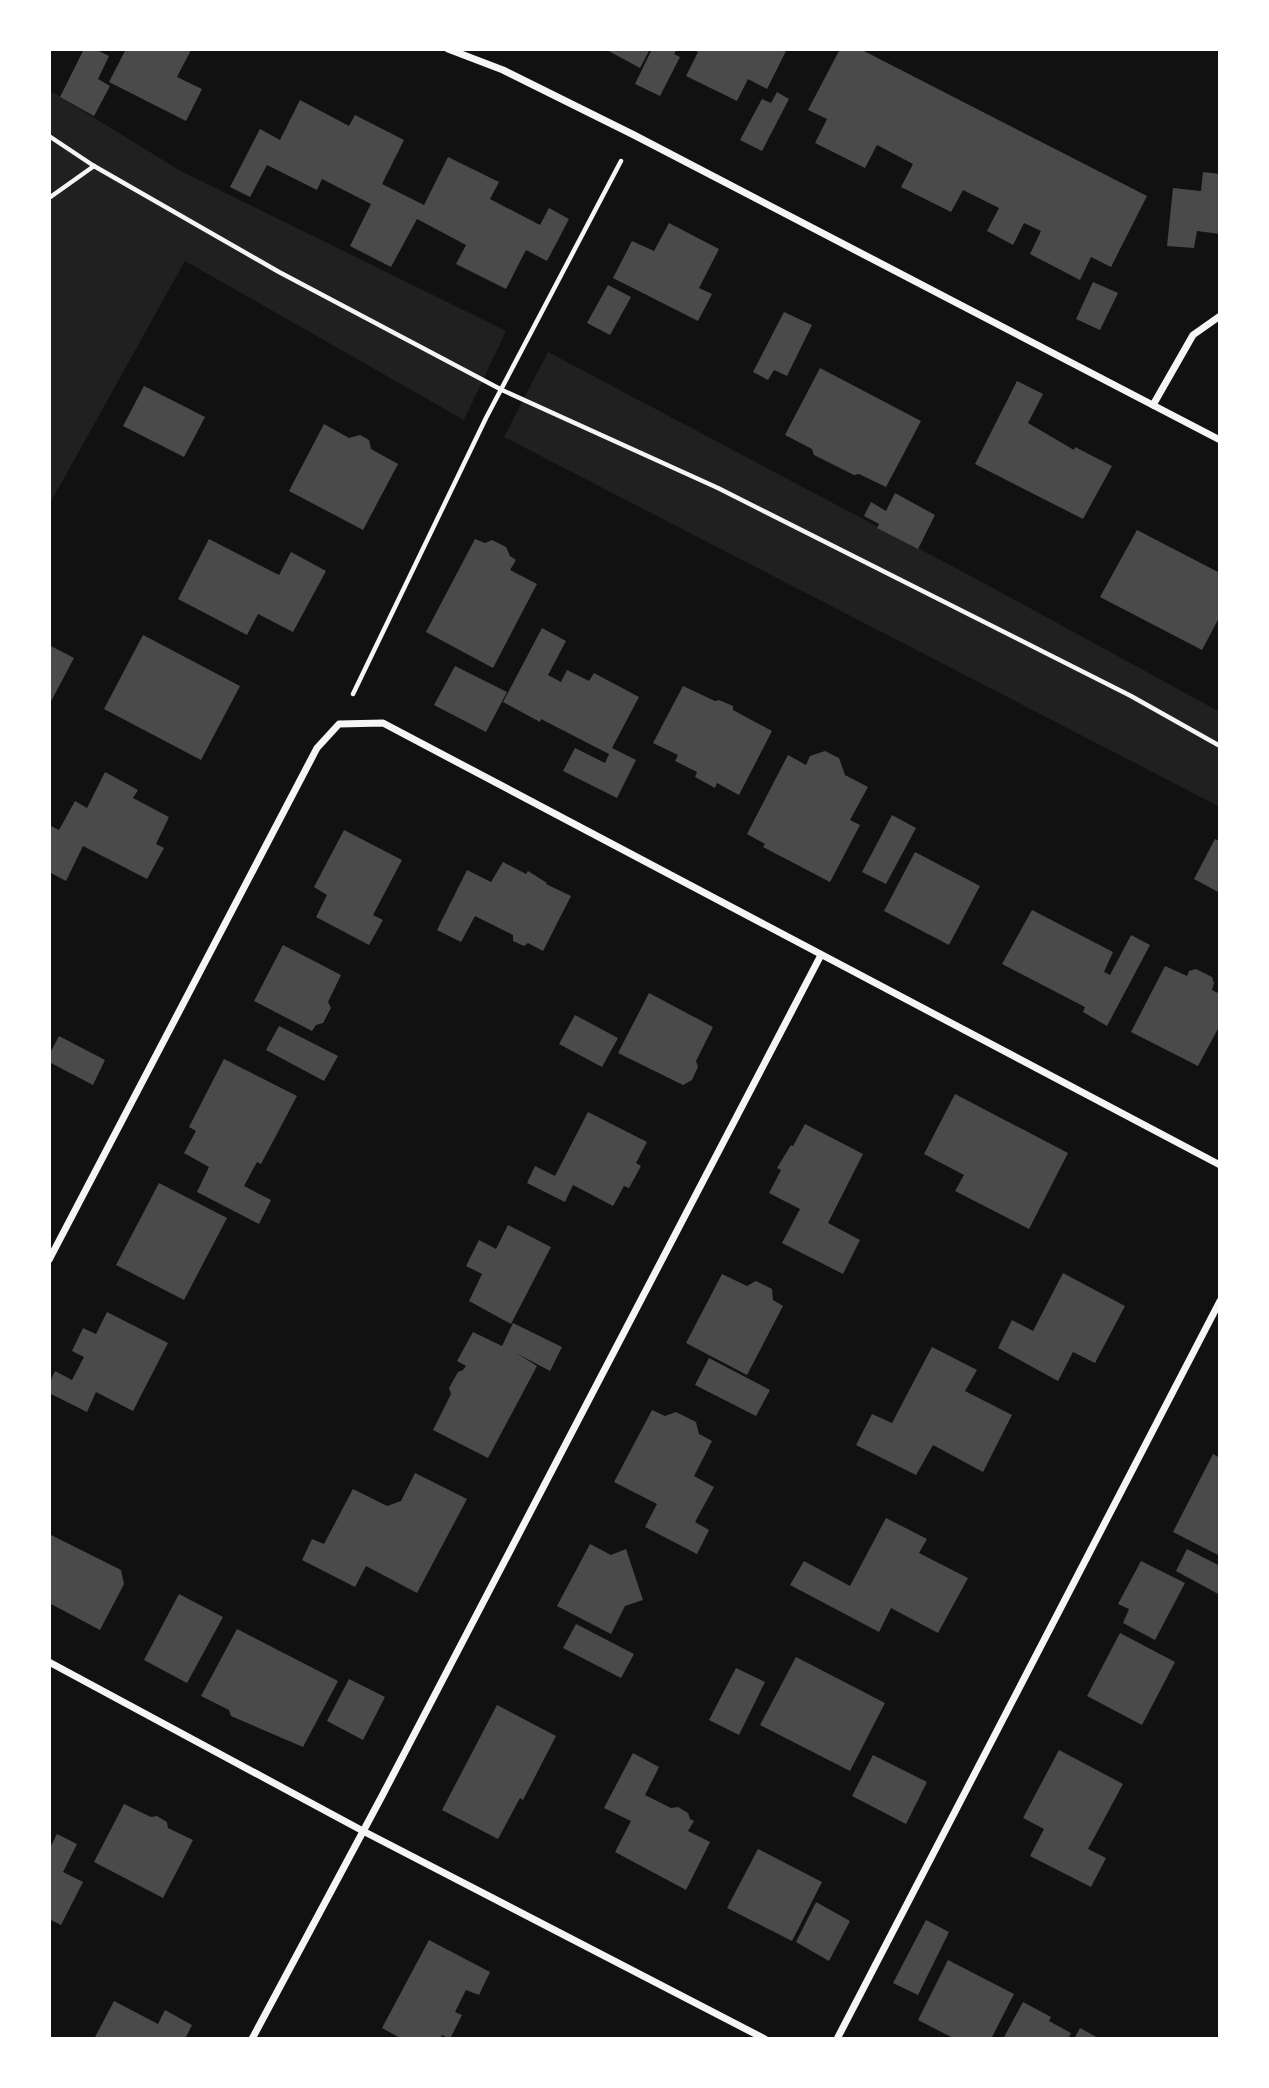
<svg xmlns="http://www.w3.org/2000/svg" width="1269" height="2088" viewBox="0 0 1269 2088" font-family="Poppins,sans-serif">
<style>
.green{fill:#202020}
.building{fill:#4a4a4a}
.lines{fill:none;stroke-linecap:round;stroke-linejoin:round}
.path{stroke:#f5f5f5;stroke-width:4.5}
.minor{stroke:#f5f5f5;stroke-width:7}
</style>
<rect width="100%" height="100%" fill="#111"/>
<g class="green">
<polygon points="49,90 179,170 506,331 464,420 185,261 49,505"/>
<polygon points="548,352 982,582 1220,712 1220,807 504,437"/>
</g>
<g class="building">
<polygon points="84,49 95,49 109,56 98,79 110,86 94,116 60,97"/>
<polygon points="126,49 191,50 177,77 202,89 186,121 109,82"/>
<polygon points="605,49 650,49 640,68"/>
<polygon points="652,49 677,49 674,54 680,57 660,96 635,84"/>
<polygon points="691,49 787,49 767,89 748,79 737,101 686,76 698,52"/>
<polygon points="840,49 860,49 1147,196 1111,267 1091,257 1080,280 1030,254 1041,231 1024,223 1013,245 987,231 999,208 963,190 951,212 901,187 913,164 877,145 865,168 815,143 827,119 808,110"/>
<polygon points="777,92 789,99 762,151 740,140 762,99 771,103"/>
<polygon points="300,100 349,126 355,115 404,140 382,184 424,205 448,157 499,182 490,199 540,225 549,208 569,219 547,261 526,250 506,289 456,264 466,245 417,219 391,267 350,246 371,204 322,179 317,190 267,165 250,197 230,187 260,129 280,140"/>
<polygon points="1203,172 1220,174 1220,234 1197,231 1194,248 1167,246 1173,188 1201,191"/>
<polygon points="669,223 719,249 699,288 712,294 698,321 613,278 632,241 654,251"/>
<polygon points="1093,282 1118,293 1100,330 1076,319"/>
<polygon points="608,285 631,297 610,335 587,323"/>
<polygon points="784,312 812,325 787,376 774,370 768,380 753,372"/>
<polygon points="820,368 921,421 886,487 859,474 854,475 814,455 812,449 785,435"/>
<polygon points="1017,381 1043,394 1028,423 1074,450 1075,447 1112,466 1083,519 975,464"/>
<polygon points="144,386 205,417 184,457 123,426"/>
<polygon points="324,424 349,438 360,435 369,440 371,449 398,464 363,530 289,491"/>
<polygon points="895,493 935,515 918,549 877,528 879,524 864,516 871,502 886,511"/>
<polygon points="1137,530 1220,573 1220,616 1202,650 1100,597"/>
<polygon points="209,539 279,575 291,552 326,571 293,632 258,614 247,635 178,599"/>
<polygon points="475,539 485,543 492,540 506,547 510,556 516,560 510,570 537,584 493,668 426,632"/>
<polygon points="542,628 566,641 548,675 561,682 567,670 589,681 594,673 639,697 612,748 636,760 617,798 563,771 575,748 605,763 609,754 541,719 540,722 503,702"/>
<polygon points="143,635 240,686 201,760 104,709"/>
<polygon points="49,645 74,658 49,705"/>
<polygon points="455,666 507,692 486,732 434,705"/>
<polygon points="683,686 715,701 719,700 733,706 733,710 772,731 739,795 717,783 715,788 695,777 697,772 675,761 678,755 653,743"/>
<polygon points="825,751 839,758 845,775 868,787 850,820 860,825 830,882 763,847 765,844 747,834 788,755 806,765 810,756"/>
<polygon points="105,772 138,790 133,798 169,817 156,844 164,848 147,879 83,846 66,881 49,872 49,825 59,830 75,801 87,808"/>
<polygon points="892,815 916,828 886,884 862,872"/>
<polygon points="344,830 402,860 373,915 383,920 369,945 316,917 327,895 314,887"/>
<polygon points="1215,839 1220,841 1220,893 1194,879"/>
<polygon points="915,852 980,886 949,945 884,911"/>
<polygon points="503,862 526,874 528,871 547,883 546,884 571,896 543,951 528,943 524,946 513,941 513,935 475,916 461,942 437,930 467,870 491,882"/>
<polygon points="1032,910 1113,952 1104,972 1110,975 1131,935 1150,945 1107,1026 1083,1012 1085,1007 1002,964"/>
<polygon points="283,945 341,975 328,1002 331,1008 323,1023 316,1025 312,1031 254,1001"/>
<polygon points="1165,966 1187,976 1189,971 1196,969 1212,977 1214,983 1212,990 1220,994 1220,1025 1198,1066 1131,1032"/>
<polygon points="649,993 713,1027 696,1061 698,1067 692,1080 683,1085 618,1053"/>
<polygon points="575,1015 618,1038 602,1067 559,1044"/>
<polygon points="279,1026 338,1056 324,1081 266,1050"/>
<polygon points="59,1036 105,1060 93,1085 49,1062 49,1055"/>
<polygon points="224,1059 297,1096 261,1164 257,1162 244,1186 271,1200 259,1224 197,1192 209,1167 184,1153 196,1131 189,1127"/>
<polygon points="955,1094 1068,1153 1029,1229 955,1191 964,1175 924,1154"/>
<polygon points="588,1112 647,1142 636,1163 641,1166 629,1188 624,1186 613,1206 573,1185 565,1202 527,1183 535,1166 555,1176"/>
<polygon points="805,1124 863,1154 828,1223 860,1240 843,1274 782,1243 800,1209 769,1193 781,1170 777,1168 791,1145 793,1146"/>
<polygon points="159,1183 227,1218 184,1300 116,1265"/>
<polygon points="508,1225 551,1247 511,1324 469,1301 482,1274 466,1266 479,1240 496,1249"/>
<polygon points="1063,1273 1125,1306 1095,1363 1073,1352 1058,1381 998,1348 1012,1320 1033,1331"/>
<polygon points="722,1274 747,1286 756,1281 772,1289 773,1300 783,1306 747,1375 686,1343"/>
<polygon points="107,1312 168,1343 133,1411 96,1392 87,1412 49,1393 49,1384 55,1371 72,1380 84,1357 72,1351 83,1328 96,1334"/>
<polygon points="513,1323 562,1347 550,1371 516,1353 537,1366 488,1458 433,1430 451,1394 449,1388 458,1372 463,1370 466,1366 457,1361 473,1332 502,1346"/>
<polygon points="932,1347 977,1370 965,1391 1012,1415 983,1472 933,1445 916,1475 856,1445 872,1414 892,1423"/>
<polygon points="709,1358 770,1390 756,1416 695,1385"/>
<polygon points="652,1410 665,1416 676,1412 696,1422 699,1434 712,1441 694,1476 714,1487 695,1522 709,1530 697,1554 645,1527 657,1504 614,1482"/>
<polygon points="1213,1454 1220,1458 1220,1556 1173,1532"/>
<polygon points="415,1473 467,1499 417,1593 366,1566 355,1587 302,1560 312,1539 324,1544 353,1489 387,1506 401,1501"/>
<polygon points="886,1518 927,1539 919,1553 968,1578 938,1633 891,1608 879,1632 790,1585 804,1561 850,1586"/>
<polygon points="49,1534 121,1570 124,1584 100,1630 49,1603"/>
<polygon points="590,1544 611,1555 626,1549 643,1600 625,1606 611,1634 557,1606"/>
<polygon points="1187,1549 1220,1566 1220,1595 1176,1571"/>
<polygon points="1141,1561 1185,1583 1155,1640 1123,1623 1129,1609 1118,1604"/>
<polygon points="179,1594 223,1617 187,1683 144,1660"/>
<polygon points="576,1624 634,1654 621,1678 563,1648"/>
<polygon points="237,1629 338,1681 303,1747 231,1716 229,1710 201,1696"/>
<polygon points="1120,1633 1175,1662 1142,1725 1087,1696"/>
<polygon points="796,1657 885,1703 850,1771 760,1725"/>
<polygon points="736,1668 765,1682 739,1735 709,1720"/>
<polygon points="349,1679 385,1697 363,1740 327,1721"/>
<polygon points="497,1705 556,1736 523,1800 520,1798 498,1839 442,1810"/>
<polygon points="1059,1750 1123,1784 1088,1849 1106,1858 1091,1887 1030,1856 1044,1829 1023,1818"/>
<polygon points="633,1753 659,1767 645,1795 671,1808 678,1807 688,1813 690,1819 694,1821 688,1831 710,1842 686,1890 615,1852 631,1821 604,1808"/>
<polygon points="873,1755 927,1782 906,1824 852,1796"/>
<polygon points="124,1804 151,1817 157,1816 167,1822 168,1828 193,1840 163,1898 94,1862"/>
<polygon points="57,1834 77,1844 63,1872 83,1882 61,1925 49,1919 49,1850"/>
<polygon points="758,1849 822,1882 792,1941 727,1908"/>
<polygon points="816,1902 850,1921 829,1961 796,1942"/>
<polygon points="926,1920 949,1932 918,1995 893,1983"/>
<polygon points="429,1940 490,1972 479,1995 466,1990 455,2012 462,2015 450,2039 442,2035 440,2039 402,2039 382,2028"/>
<polygon points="948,1960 1014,1994 991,2039 955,2039 918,2020"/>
<polygon points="114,2001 158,2024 165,2010 192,2025 185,2039 94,2039"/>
<polygon points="1023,2002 1051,2017 1049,2021 1071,2033 1068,2039 1003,2039"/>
<polygon points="1080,2028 1100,2039 1074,2039"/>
</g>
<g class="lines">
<g class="path">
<polyline points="49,136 94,166 279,272 502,390 718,488 1131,696 1220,746"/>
<polyline points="49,198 94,166"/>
<polyline points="353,694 486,418 621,161"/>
</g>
<g class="minor">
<polyline points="448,49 503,70 634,135 1220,440"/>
<polyline points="1153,405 1193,335 1220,316"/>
<polyline points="49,1260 317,748 339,724 383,723 1220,1165"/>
<polyline points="49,1662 363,1831 765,2039"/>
<polyline points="252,2039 382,1796 821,955"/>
<polyline points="837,2039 1220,1301"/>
</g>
</g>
<rect width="1269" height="2088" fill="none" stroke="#ffffff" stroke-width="102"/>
</svg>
